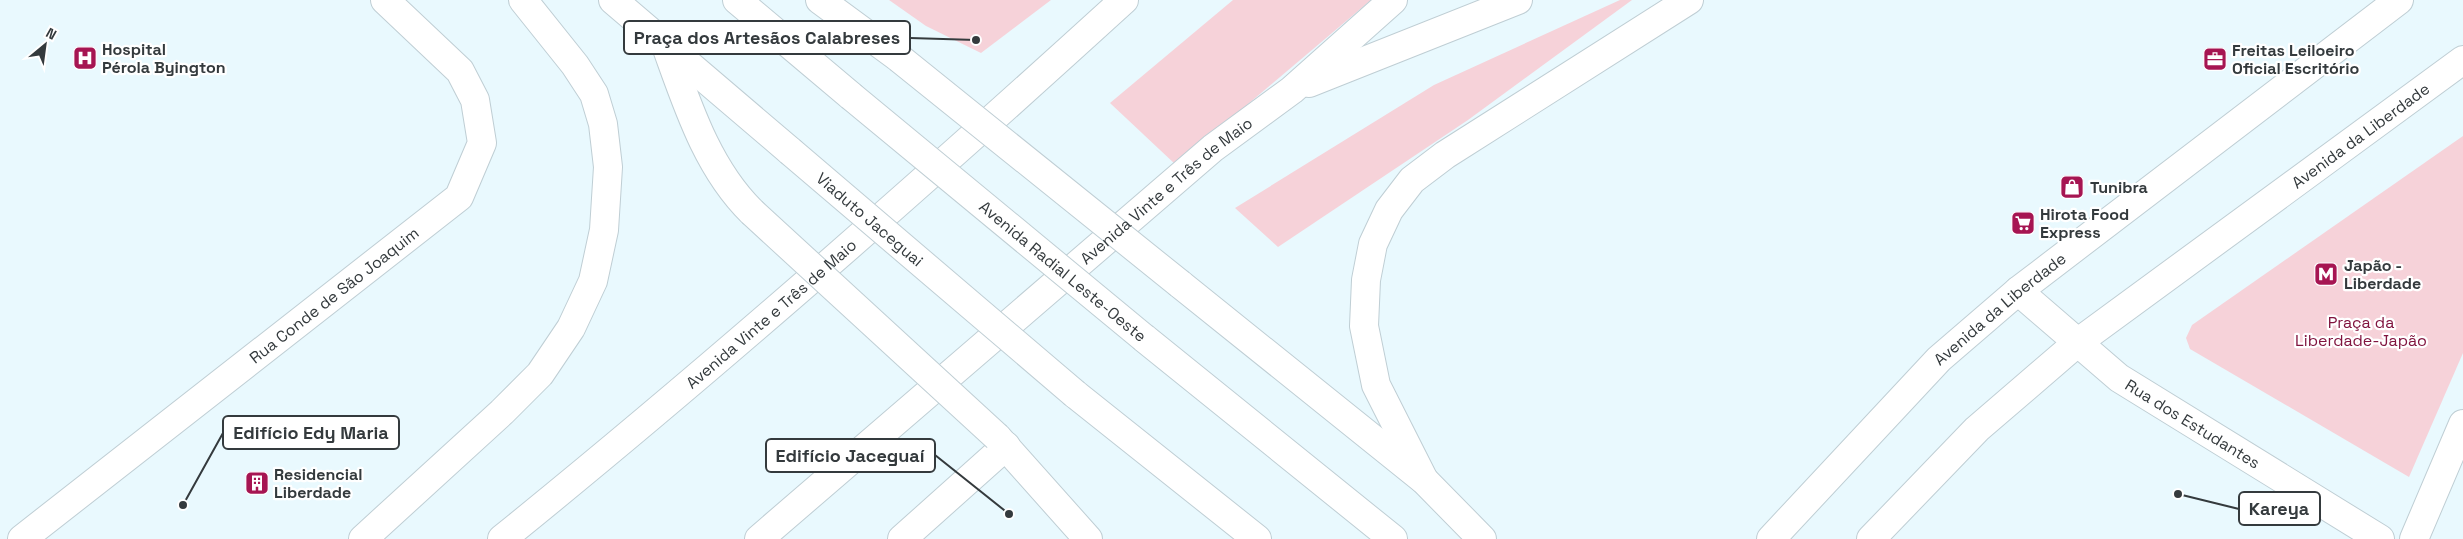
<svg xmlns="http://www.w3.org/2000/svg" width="2463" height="539" viewBox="0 0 2463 539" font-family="'Space Grotesk',sans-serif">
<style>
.green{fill:#f6d2d9}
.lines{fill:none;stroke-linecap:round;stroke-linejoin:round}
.minor-casing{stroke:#bfced4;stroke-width:30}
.primary-casing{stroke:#bfced4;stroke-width:30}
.trunk-casing{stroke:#bfced4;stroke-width:30}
.minor{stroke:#fff;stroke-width:28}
.primary{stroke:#fff;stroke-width:28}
.trunk{stroke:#fff;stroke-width:28}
.trunk-bridge-casing{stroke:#bfced4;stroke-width:30;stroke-linecap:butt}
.trunk-bridge{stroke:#fff;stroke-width:28}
.labels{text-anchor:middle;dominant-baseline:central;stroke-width:4.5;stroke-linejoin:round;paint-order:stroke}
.poi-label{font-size:16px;font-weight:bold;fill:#343a3d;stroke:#fff;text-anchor:start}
.street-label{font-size:16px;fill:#343a3d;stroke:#fff}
.park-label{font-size:16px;fill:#80143f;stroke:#fff}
.leader{fill:none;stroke:#343a3d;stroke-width:2}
.callout-dot{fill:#343a3d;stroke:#fff;stroke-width:2}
.callout{fill:#fff;stroke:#343a3d;stroke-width:2}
.callout-label{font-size:18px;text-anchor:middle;font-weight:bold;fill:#343a3d}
</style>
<rect width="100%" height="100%" fill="#e9f9fe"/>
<g class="green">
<polygon points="889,0 1051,0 981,53 926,26"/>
<polygon points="1233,0 1371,0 1176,165 1110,103"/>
<polygon points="1620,0 1632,0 1468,120 1278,247 1235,208 1434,85"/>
<polygon points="2463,136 2463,353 2409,477 2190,349 2186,338 2192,325"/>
</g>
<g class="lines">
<g class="minor-casing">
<g id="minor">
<path id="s1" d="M2018,291L2119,378L2380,539"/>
<path id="s2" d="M22,539L459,197L482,143L475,100L460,71L385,0"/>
<polyline points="2414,539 2463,424"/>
</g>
</g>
<g class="primary-casing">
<g id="primary">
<path id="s3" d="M1771,539L1939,359L2018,291L2399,0"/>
<path id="s4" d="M1871,539L1977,429L2077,343L2463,60"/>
</g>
</g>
<g class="trunk-casing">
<g id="trunk">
<polyline points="613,0 790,151"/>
<polyline points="737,0 851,96"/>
<polyline points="820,0 899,58"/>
<path d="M666,46C687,104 707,168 752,212"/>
<polyline points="1309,83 1518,0"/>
<polyline points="1180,284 1424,480 1482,539"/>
<polyline points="1144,338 1393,539"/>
<polyline points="1075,394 1257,539"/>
<polyline points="997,437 1088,539"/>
<polyline points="1424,480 1376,385 1364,326 1366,280 1373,244 1389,210 1412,180 1445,155 1689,0"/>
<polyline points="363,539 502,412 540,374 571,328 593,281 604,230 608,167 603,124 594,94 575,65 523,0"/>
<path id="s5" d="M502,539C715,367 921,185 1124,0"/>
<path id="s6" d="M759,539L1213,148L1292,90L1393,0"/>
<polyline points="902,539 1006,446"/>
</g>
</g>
<use href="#minor" class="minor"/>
<use href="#primary" class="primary"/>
<use href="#trunk" class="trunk"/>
<g class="trunk-bridge-casing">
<g id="trunk-bridge">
<polyline points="899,58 1180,284"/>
<path id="s7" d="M851,96L1144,338"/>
<path id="s8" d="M790,151L1075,394"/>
<polyline points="752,212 997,437"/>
</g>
</g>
<use href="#trunk-bridge" class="trunk-bridge"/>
</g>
<defs>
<g id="hospital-square" transform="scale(1.25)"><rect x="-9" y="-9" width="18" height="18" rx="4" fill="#a61552" stroke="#fff"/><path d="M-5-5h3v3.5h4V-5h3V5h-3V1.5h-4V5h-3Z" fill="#fff"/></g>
<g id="office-square" transform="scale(1.25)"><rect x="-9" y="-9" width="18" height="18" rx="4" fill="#a61552" stroke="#fff"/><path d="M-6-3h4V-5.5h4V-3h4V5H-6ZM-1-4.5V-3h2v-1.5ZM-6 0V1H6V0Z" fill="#fff"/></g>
<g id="shop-square" transform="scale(1.25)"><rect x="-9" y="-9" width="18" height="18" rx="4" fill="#a61552" stroke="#fff"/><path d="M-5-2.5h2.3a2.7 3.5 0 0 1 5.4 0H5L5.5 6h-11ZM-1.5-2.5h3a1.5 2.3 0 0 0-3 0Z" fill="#fff"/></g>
<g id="supermarket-square" transform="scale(1.25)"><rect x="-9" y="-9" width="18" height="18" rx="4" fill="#a61552" stroke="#fff"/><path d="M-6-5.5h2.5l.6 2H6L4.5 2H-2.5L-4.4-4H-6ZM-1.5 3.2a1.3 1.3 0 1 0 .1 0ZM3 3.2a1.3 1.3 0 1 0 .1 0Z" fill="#fff"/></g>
<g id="metro-square" transform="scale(1.25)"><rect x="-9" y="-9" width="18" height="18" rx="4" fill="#a61552" stroke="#fff"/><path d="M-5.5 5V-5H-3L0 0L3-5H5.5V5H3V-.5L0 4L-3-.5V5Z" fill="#fff"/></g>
<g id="building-square" transform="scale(1.25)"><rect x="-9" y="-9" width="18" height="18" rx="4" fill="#a61552" stroke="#fff"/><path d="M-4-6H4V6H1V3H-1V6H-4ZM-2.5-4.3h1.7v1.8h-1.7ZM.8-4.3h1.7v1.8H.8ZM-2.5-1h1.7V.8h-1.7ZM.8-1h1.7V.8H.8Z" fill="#fff"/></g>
</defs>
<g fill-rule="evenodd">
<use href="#hospital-square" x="85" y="58"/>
<use href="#office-square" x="2215" y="59"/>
<use href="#shop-square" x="2072" y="187"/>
<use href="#supermarket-square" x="2023" y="223"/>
<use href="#metro-square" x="2326" y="274"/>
<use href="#building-square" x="257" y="483"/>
</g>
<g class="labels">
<g class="poi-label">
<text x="102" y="49">Hospital<tspan x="102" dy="18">Pérola Byington</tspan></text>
<text x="2232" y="50">Freitas Leiloeiro<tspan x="2232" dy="18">Oficial Escritório</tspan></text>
<text x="2090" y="187">Tunibra</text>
<text x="2040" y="214">Hirota Food<tspan x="2040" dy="18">Express</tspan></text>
<text x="2344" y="265">Japão -<tspan x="2344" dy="18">Liberdade</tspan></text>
<text x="274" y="474">Residencial<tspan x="274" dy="18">Liberdade</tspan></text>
</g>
<g class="street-label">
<text stroke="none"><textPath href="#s4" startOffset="636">Avenida da Liberdade</textPath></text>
<text stroke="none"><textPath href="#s6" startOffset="536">Avenida Vinte e Três de Maio</textPath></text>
<text stroke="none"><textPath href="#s8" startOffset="105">Viaduto Jaceguai</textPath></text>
<text stroke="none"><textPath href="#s7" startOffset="275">Avenida Radial Leste-Oeste</textPath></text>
<text stroke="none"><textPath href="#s2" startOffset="396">Rua Conde de São Joaquim</textPath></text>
<text stroke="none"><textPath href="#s3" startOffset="325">Avenida da Liberdade</textPath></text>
<text stroke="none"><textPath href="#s5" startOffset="351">Avenida Vinte e Três de Maio</textPath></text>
<text stroke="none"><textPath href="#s1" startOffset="220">Rua dos Estudantes</textPath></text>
</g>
<g class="park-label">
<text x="2361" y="322">Praça da<tspan x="2361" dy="18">Liberdade-Japão</tspan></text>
</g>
</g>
<path class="leader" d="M976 40L910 38M183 505L223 433M1009 514L935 455M2178 494L2239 509"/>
<g class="callout-dot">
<circle cx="976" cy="40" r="5"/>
<circle cx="183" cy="505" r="5"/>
<circle cx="1009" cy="514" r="5"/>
<circle cx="2178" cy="494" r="5"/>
</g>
<g class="callout">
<rect x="624" y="21" width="286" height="33" rx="5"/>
<rect x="223" y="416" width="176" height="33" rx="5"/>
<rect x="766" y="439" width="169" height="33" rx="5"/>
<rect x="2239" y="492" width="81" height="33" rx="5"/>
</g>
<g class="callout-label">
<text x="767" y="44">Praça dos Artesãos Calabreses</text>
<text x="311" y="439">Edifício Edy Maria</text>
<text x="850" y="462">Edifício Jaceguaí</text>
<text x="2279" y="515">Kareya</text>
</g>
<g transform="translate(45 45) rotate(29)" stroke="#ffffff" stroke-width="4" paint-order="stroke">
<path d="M0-4L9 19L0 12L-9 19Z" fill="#343a3d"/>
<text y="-8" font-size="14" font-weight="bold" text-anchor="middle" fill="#343a3d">N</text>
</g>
</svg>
